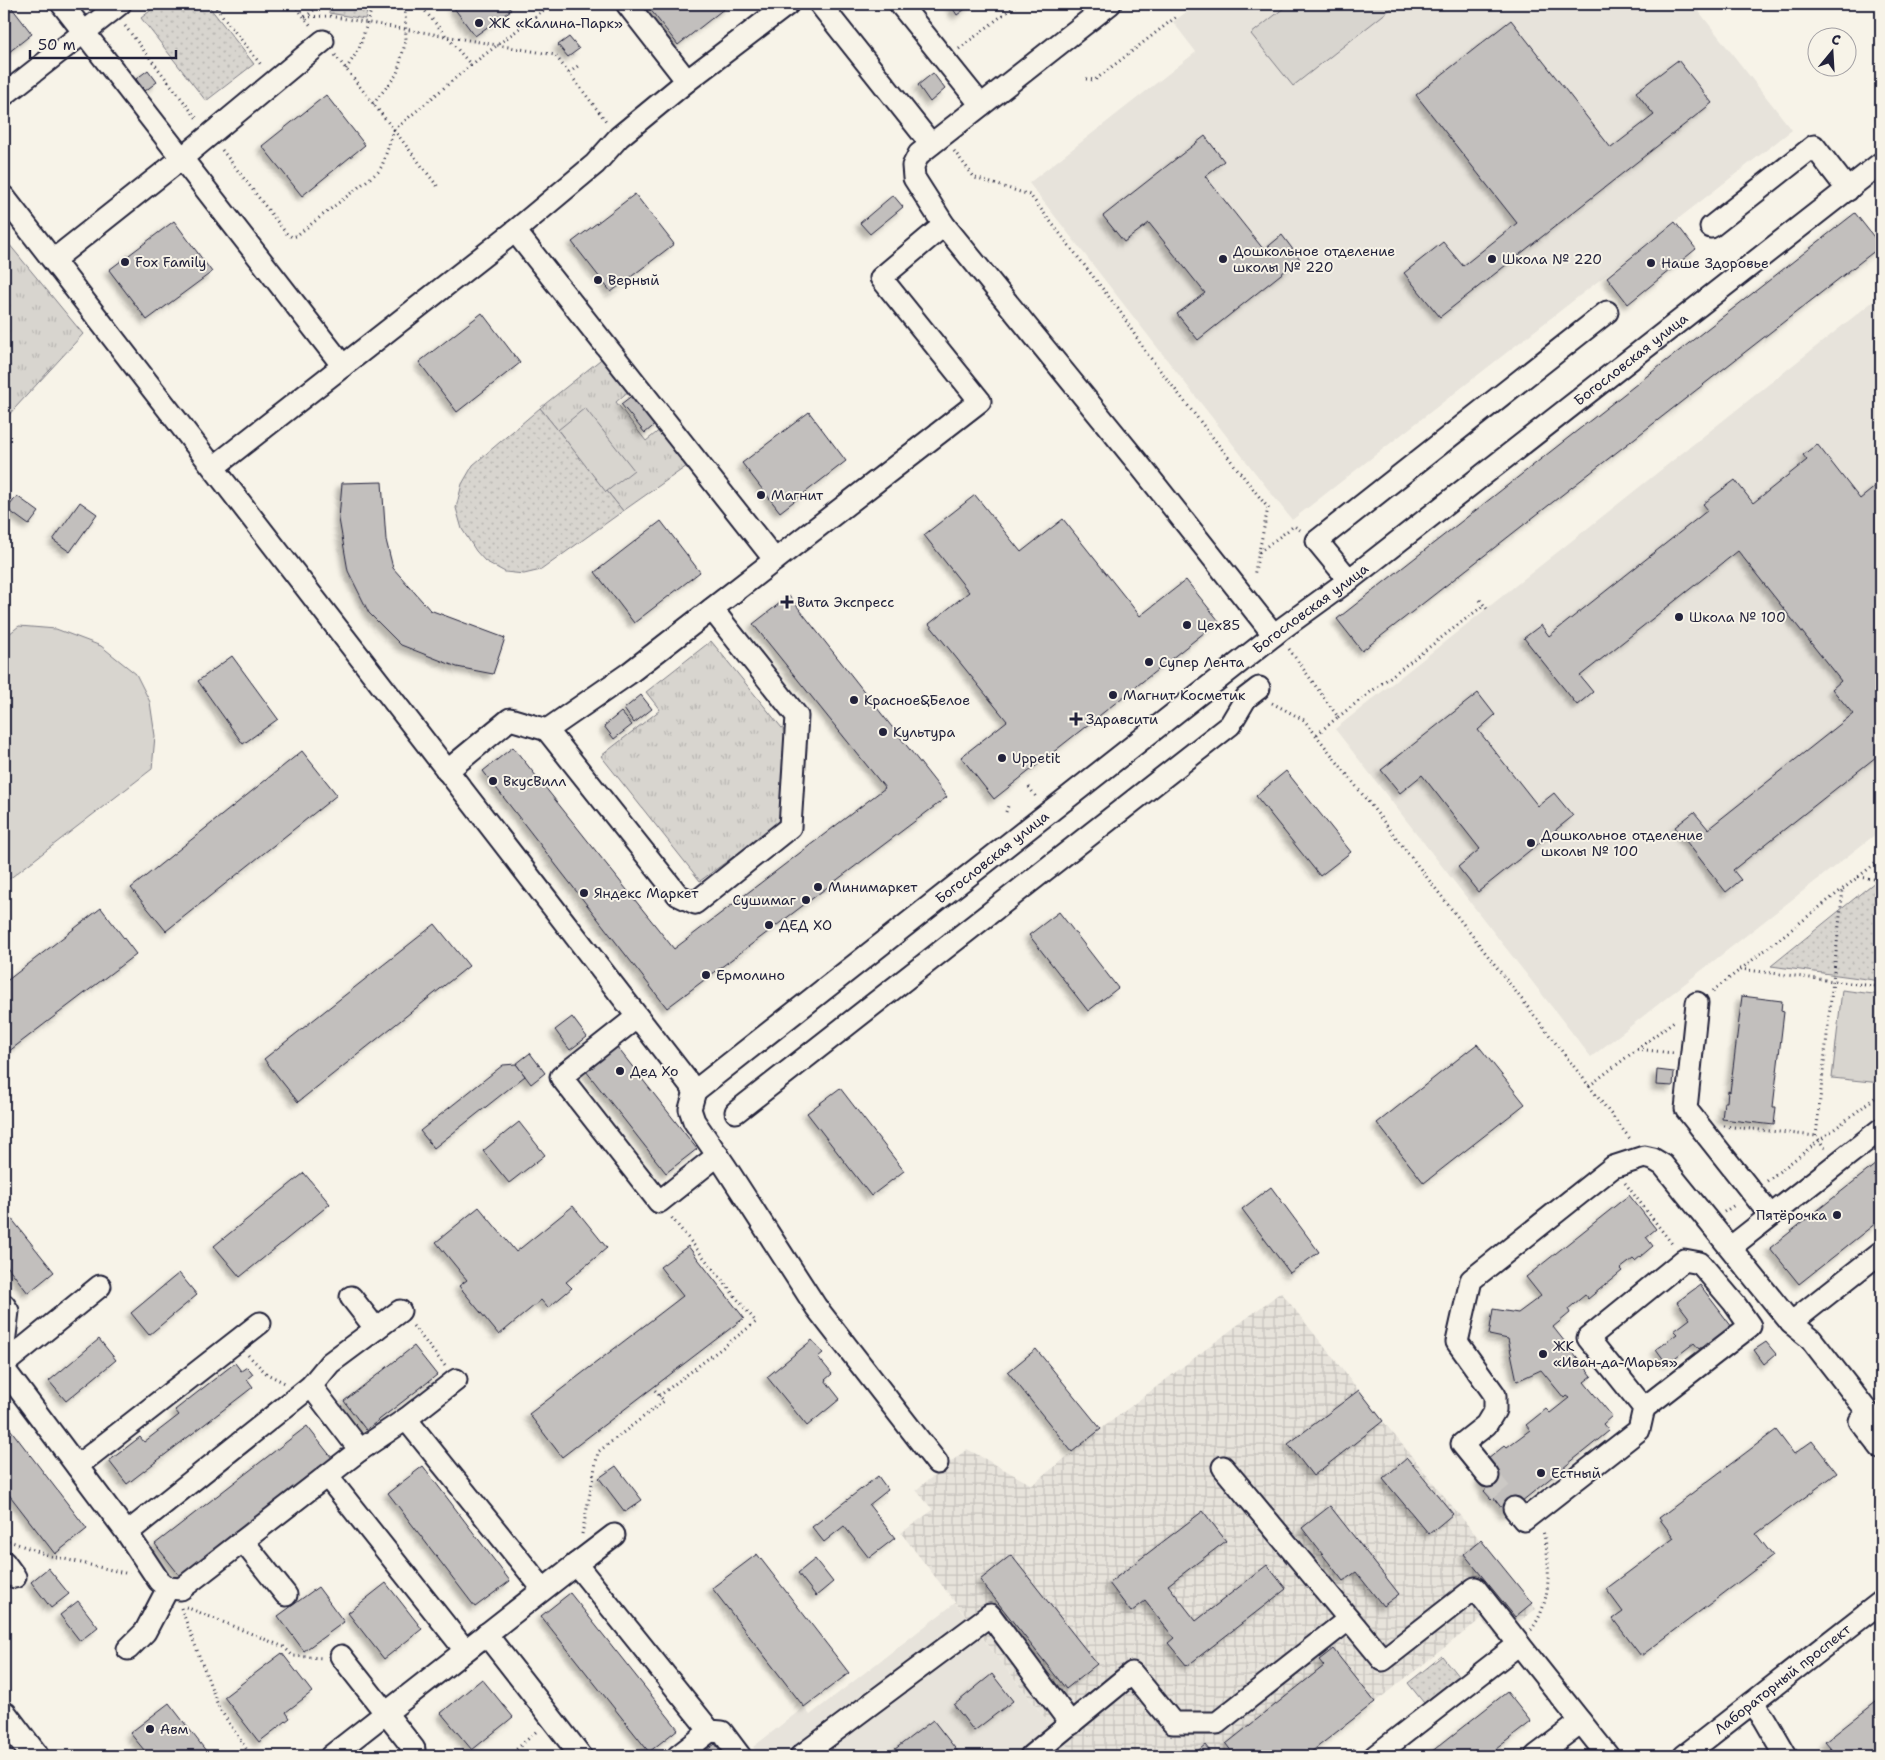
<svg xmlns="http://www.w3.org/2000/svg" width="1885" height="1760" viewBox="0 0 1885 1760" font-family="'Shantell Sans',sans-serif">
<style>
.built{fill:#e7e3db}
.industrial{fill:url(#industrial-grid)}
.grass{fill:url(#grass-tufts);stroke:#7d7c85}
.park{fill:url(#park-dots);stroke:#7d7c85}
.garden{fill:#d8d5cf;stroke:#7d7c85}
.building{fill:#c2bfbd;stroke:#22223b;filter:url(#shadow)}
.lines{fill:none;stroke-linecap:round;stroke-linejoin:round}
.minor-tunnel{stroke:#ccc9c5;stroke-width:21;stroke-dasharray:21 11;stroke-linecap:butt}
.minor-casing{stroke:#22223b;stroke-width:25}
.major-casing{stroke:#22223b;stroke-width:30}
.path{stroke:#22223b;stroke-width:3;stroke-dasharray:1 4;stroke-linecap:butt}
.minor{stroke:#f7f3e8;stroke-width:21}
.major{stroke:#f7f3e8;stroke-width:26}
.poi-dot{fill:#22223b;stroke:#f7f3e8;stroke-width:2}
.labels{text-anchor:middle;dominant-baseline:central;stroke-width:4;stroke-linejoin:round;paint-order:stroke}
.poi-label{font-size:14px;fill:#22223b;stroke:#f7f3e8;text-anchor:start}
.street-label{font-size:14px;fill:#22223b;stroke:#f7f3e8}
</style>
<defs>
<pattern id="industrial-grid" width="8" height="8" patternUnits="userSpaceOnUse" patternTransform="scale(1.25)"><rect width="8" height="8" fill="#e7e3db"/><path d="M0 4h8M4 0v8" fill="none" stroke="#c6c2bd"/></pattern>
<pattern id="grass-tufts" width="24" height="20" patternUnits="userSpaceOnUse" patternTransform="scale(1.25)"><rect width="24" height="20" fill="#d8d5cf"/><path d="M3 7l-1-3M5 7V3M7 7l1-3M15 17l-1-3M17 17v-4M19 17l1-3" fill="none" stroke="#b9b7b3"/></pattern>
<pattern id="park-dots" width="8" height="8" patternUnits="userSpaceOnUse" patternTransform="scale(1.25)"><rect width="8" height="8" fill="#d8d5cf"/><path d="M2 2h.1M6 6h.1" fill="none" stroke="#b9b7b3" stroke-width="1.8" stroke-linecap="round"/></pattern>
<filter id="shadow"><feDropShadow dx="-4.5" dy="4.5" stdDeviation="2.5" flood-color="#0004"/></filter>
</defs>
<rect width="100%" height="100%" fill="#f7f3e8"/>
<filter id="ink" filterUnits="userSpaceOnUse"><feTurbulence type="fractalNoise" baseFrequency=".02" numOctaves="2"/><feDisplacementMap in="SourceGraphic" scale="10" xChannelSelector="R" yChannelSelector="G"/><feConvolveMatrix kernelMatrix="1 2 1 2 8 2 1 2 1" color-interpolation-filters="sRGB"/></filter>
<g filter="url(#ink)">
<g class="built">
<polygon points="1197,4 1693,4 1792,130 1292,520 1029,183 1196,52 1173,22"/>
<polygon points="1881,295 1881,830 1591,1057 1335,729"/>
<polygon points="955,1603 1075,1756 760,1756 753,1747 804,1707 810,1715"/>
</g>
<polygon class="industrial" points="1281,1292 1383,1421 1536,1609 1497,1638 1481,1619 1306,1756 1214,1756 1205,1745 1191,1756 1184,1754 1182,1756 1075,1756 901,1533 933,1510 916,1490 967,1449 1032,1485 1101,1429"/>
<g class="grass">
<polygon points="4,238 83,334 4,420"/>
<polygon points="605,356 631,389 616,402 646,441 661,429 687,466 623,511 540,408"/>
<polygon points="711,641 786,733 782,821 700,881 601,756 660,710 646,692"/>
</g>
<g class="park">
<polygon points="159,4 207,4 254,64 206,101 141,18"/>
<polygon points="330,4 369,4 365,19 329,13"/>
<polygon points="540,408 623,511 541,570 524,574 505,572 485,561 476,551 462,529 456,508 462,484 473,465"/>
<polygon points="1881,877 1881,981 1771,966"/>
<polygon points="1442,1656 1458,1676 1424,1703 1408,1683"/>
</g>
<g class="garden">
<polygon points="1289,4 1397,4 1293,86 1251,34"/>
<polygon points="585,408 634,470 606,492 558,430"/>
<polygon points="19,626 56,629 101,646 136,674 150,702 155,736 152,769 4,883 4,638"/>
<polygon points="1842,990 1881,995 1881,1083 1832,1078"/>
</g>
<g class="building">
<polygon points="4,4 9,4 32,34 4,56"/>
<polygon points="451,4 506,4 511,10 475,36"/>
<polygon points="646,4 730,4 678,45"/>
<polygon points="950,4 972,4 957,15"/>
<polygon points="1511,20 1611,148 1654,115 1636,92 1678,60 1712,103 1440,317 1404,273 1443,242 1463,266 1517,223 1416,95"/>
<polygon points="569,37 579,49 568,57 558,45"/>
<polygon points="148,70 157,82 145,91 136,79"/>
<polygon points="933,73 945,89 930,102 918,85"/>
<polygon points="326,95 365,145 302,196 262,146"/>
<polygon points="1205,136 1224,161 1205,176 1264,250 1282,235 1300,259 1198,340 1177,314 1205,293 1149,223 1124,242 1103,216"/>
<polygon points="635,194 674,244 611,292 572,242"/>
<polygon points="893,195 903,207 870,234 860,223"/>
<polygon points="1855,213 1881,246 1362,651 1337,619"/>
<polygon points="174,221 212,272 147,320 109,270"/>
<polygon points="1675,222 1696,249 1628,304 1607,277"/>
<polygon points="482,313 520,363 457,412 419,362"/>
<polygon points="634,394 657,423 645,433 621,404"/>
<polygon points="809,412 846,461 780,512 742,463"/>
<polygon points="1817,444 1860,499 1881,482 1881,753 1733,870 1741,880 1726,892 1675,827 1694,812 1708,829 1853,714 1832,689 1841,681 1738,551 1580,676 1593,692 1577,705 1524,638 1541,625 1549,636 1708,510 1703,504 1735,480 1753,503 1807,460 1803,455"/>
<polygon points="382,482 386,540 393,568 430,610 505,638 493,674 457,667 401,645 369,613 348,571 339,519 342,483"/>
<polygon points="975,495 1021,552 1063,519 1140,616 1186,580 1219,621 994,799 961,757 1007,721 929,624 969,592 924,535"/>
<polygon points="17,496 39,512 29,525 7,509"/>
<polygon points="80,502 97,514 70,552 53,540"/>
<polygon points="661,521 700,572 634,623 595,572"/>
<polygon points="789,596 947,797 667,1008 483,771 513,747 674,949 885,788 753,624"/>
<polygon points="232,656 278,719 243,744 198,681"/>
<polygon points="1478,693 1495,715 1478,730 1538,806 1554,793 1573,816 1478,892 1458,867 1480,849 1422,775 1400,793 1381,770"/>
<polygon points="641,695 652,709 634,723 624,709"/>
<polygon points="621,712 632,725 614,739 604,726"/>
<polygon points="302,751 337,795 166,931 131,888"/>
<polygon points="1286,771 1351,852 1320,876 1256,796"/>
<polygon points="101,908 136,954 4,1055 4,983"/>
<polygon points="1059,912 1118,988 1088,1011 1029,935"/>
<polygon points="435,924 469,966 298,1102 264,1059"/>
<polygon points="1742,996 1782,1001 1781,1011 1784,1012 1773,1107 1776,1107 1774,1125 1722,1119 1724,1102 1727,1102 1728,1091 1730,1092"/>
<polygon points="572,1017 587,1037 570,1050 555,1030"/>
<polygon points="1477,1044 1525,1104 1424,1183 1377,1123"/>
<polygon points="617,1047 697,1149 666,1173 586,1071"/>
<polygon points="530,1053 545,1073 531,1084 516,1064"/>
<polygon points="516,1064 525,1076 434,1148 420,1131 503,1065"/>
<polygon points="1657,1070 1674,1072 1673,1086 1656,1085"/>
<polygon points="840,1088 904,1171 871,1196 807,1113"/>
<polygon points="519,1122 545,1155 509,1183 483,1151"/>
<polygon points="1881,1160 1881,1219 1799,1284 1770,1248"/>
<polygon points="304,1173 330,1204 240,1277 214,1246"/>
<polygon points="1271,1187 1319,1252 1290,1273 1242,1209"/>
<polygon points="1629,1195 1656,1229 1646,1237 1653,1246 1635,1261 1633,1259 1620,1269 1622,1271 1588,1299 1585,1295 1568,1309 1570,1313 1553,1327 1592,1376 1584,1382 1612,1416 1603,1424 1609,1431 1506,1514 1493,1497 1491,1499 1484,1491 1486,1489 1480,1482 1487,1460 1505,1445 1507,1447 1530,1430 1526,1425 1546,1409 1550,1413 1569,1398 1566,1396 1564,1398 1541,1370 1517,1381 1508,1339 1489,1335 1493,1309 1518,1313 1541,1296 1526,1277"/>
<polygon points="573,1206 607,1248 566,1282 572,1288 548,1308 541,1300 499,1335 459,1286 467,1280 436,1242 479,1207 516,1252"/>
<polygon points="11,1218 54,1272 28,1293 4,1262 4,1224"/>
<polygon points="688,1246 744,1318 562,1457 529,1414 683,1296 660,1267"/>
<polygon points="179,1273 197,1295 149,1335 131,1313"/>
<polygon points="1700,1285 1735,1331 1712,1348 1708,1342 1699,1349 1694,1343 1667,1364 1656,1349 1677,1334 1674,1331 1690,1319 1677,1302"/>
<polygon points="99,1339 116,1360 66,1401 49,1381"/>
<polygon points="812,1340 823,1353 818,1357 832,1374 825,1380 840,1399 807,1426 767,1377"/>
<polygon points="1766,1342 1776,1354 1764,1364 1754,1350"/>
<polygon points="414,1346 437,1375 366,1430 344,1401"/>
<polygon points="1036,1349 1101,1429 1072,1452 1008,1372"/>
<polygon points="235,1363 241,1371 247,1367 250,1370 253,1374 247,1379 253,1387 127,1484 109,1461 140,1437 144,1442 179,1415 175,1410"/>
<polygon points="1359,1390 1383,1421 1313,1476 1288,1444"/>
<polygon points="4,1421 87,1529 55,1554 4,1488"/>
<polygon points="307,1426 332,1458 180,1576 155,1544"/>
<polygon points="1776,1430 1794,1454 1812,1441 1837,1473 1756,1534 1773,1556 1641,1656 1613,1619 1623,1612 1606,1589 1674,1538 1659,1518"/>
<polygon points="1407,1458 1453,1514 1429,1534 1383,1479"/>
<polygon points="423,1466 510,1581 475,1607 388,1493"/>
<polygon points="616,1466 642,1500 625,1512 599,1478"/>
<polygon points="878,1476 888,1490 869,1505 895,1538 869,1558 844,1526 824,1542 812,1527"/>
<polygon points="1330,1506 1399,1594 1383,1606 1356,1572 1343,1581 1302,1528"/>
<polygon points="1203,1511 1226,1541 1168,1585 1196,1621 1267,1565 1286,1589 1187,1666 1168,1643 1174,1638 1145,1601 1131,1612 1109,1583"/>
<polygon points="1481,1540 1532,1603 1515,1617 1464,1554"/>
<polygon points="757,1554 849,1673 804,1707 712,1588"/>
<polygon points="1011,1555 1097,1664 1066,1689 980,1580"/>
<polygon points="815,1559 833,1582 816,1596 798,1573"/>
<polygon points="48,1568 69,1594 51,1608 31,1582"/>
<polygon points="386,1583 422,1629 384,1659 348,1613"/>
<polygon points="318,1587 344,1622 304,1651 278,1616"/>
<polygon points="570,1593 678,1729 649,1752 541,1616"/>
<polygon points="78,1601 98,1627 80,1641 60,1615"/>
<polygon points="1333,1649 1375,1702 1306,1756 1235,1756 1226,1744 1324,1666 1319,1660"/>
<polygon points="282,1653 312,1692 286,1712 290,1718 259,1742 224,1697"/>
<polygon points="992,1674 1013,1701 974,1731 954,1705"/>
<polygon points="482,1679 513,1717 472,1750 441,1713"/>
<polygon points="1507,1692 1531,1722 1487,1756 1426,1756"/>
<polygon points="1881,1698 1881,1749 1872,1756 1837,1756 1825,1742"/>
<polygon points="169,1703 210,1756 149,1756 130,1733"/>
<polygon points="933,1720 958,1752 953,1756 886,1756"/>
<polygon points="715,1744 725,1756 699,1756"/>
<polygon points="1205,1745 1214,1756 1191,1756"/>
</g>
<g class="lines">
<polyline class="minor-tunnel" points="1488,1476 1514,1508"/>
<g class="minor-casing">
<g id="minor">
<polyline points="62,4 343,366"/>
<polyline points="627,4 687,81"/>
<polyline points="820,4 931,144"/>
<polyline points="900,4 981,105"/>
<polyline points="1110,4 919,154 913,166 914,178 944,225 1138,463 1274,635"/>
<polyline points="4,95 120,4"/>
<polyline points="4,197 695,1091"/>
<polyline points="1711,227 1814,146 1848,190"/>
<polyline points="515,231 775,560"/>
<polyline points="61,254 182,158 323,41"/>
<polyline points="214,467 515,231 595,164 619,137 687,81 788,4"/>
<polyline points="1349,580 1317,541 1607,312"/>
<polyline points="547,730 678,895 695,903 790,827 797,716 712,609"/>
<polyline points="447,771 510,719 547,730 628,674 980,401 881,278 944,225"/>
<polyline points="1697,1003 1686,1109 1770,1215"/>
<polyline points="637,1017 561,1077 659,1202 718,1155"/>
<path id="s1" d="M695,1091L1283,628L1349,580L1881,163"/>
<polyline points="695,1091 690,1109 694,1121 725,1166 816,1307 937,1463"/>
<polyline points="736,1112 1230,725 1246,698 1259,688"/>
<polyline points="1731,1247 1881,1129"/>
<polyline points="351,1297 376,1329"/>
<polyline points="4,1305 8,1311 4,1344"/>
<polyline points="1791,1323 1881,1252"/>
<polyline points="4,1364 100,1286"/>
<polyline points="4,1369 127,1533 159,1581 168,1588 181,1589 360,1450 406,1419 456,1380"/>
<polyline points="311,1386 360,1450"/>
<polyline points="406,1419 543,1589"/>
<polyline points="1860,1421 1881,1448"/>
<polyline points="77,1466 260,1323"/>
<polyline points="1223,1467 1383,1660 1475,1588 1519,1644"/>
<polyline points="327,1476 465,1650"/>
<polyline points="1488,1476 1462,1444 1486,1425 1495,1410 1495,1395 1457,1342 1471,1280 1613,1167 1644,1157 1653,1159 1663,1165 1791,1323 1811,1339 1881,1429"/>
<polyline points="1514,1508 1524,1520 1639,1430 1644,1408 1750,1326 1734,1303 1700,1263 1684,1260 1588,1338 1644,1408"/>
<polyline points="127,1533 311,1386 330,1363 400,1311"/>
<polyline points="243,1541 286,1595"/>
<polyline points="4,1562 15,1577"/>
<polyline points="576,1564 614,1535"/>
<polyline points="486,1634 581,1756"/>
<polyline points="128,1649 145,1632 168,1588"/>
<polyline points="341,1656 414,1749"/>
<polyline points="1752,1703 1764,1718 1786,1756"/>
<polyline points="331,1756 576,1564 710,1731 722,1732 740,1756"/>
<polyline points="678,1756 710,1731"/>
<polyline points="801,1756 990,1615 1071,1724"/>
<polyline points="1031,1756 1132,1673 1173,1723 1217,1723 1349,1619"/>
<polyline points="1375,1756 1519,1644 1608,1756"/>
<polyline points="1536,1756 1581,1722"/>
<path id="s2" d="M1684,1756L1881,1602"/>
</g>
</g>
<g class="major-casing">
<polyline id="major" points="4,1715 35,1756"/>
</g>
<g class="path">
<polyline points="213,4 262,66"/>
<polyline points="294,4 312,27"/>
<polyline points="419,4 471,65 552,4"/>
<polyline points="305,17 329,16 555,55 606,121"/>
<polyline points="305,17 322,4"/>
<polyline points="125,26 198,120"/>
<polyline points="959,49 1017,4"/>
<polyline points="335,55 394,130 471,65"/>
<polyline points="346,69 359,49 373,4"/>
<polyline points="569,73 578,66"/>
<polyline points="1086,79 1095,80 1176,17"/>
<polyline points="373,104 397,74 406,40 405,4"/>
<polyline points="222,150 286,233 292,237 296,236 378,172 382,166 394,130 438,187"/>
<polyline points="954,151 975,178 1030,195 1119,310 1145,351 1268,508 1254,576"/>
<polyline points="1259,552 1294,526 1300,530"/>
<polyline points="1480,600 1487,609"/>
<polyline points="1289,649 1338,717 1316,735"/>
<polyline points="1272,703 1304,720 1331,754 1631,1140"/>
<polyline points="1338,717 1484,605"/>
<polyline points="1029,787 1036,797"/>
<polyline points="1006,812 1009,803"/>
<polyline points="1858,877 1881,880"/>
<polyline points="1740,969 1881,987"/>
<polyline points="1713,991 1881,859"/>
<polyline points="1637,1049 1673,1053"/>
<polyline points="1589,1086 1674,1021"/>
<polyline points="1724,1126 1816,1136"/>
<polyline points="1825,1148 1816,1136 1843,889"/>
<polyline points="1767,1181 1881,1093"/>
<polyline points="1625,1183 1673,1245"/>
<polyline points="1724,1212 1736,1204"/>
<polyline points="413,1326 445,1366"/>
<polyline points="248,1355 267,1374 285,1383"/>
<polyline points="659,1396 756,1322 671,1217"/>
<polyline points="582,1534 598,1452 664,1401 653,1388"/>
<polyline points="4,1539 47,1555 129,1574"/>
<polyline points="186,1607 284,1647 293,1656 323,1658"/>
<polyline points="181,1608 219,1708 251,1756"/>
<path d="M1531,1630C1552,1603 1551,1562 1543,1531"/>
<polyline points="509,1756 538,1730"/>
<polyline points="1346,1756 1356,1748"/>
</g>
<use href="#minor" class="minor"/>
<use href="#major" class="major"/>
</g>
</g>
<g class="poi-dot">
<circle cx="479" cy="23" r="5"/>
<circle cx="1223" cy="259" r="5"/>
<circle cx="1492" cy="259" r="5"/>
<circle cx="125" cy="262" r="5"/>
<circle cx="1651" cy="263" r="5"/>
<circle cx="598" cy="280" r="5"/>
<circle cx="761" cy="495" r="5"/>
<path d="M784.5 594.5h5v5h5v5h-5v5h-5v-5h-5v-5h5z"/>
<circle cx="1679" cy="617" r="5"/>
<circle cx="1187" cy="625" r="5"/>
<circle cx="1149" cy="662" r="5"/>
<circle cx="1113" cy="695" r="5"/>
<circle cx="854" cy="700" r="5"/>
<path d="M1073.5 711.5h5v5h5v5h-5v5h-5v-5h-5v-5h5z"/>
<circle cx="883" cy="732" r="5"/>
<circle cx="1002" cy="758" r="5"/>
<circle cx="493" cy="781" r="5"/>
<circle cx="1531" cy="843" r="5"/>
<circle cx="818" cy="887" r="5"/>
<circle cx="584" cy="893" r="5"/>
<circle cx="806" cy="900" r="5"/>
<circle cx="769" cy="925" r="5"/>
<circle cx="706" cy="975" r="5"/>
<circle cx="620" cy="1071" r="5"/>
<circle cx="1837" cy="1215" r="5"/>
<circle cx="1543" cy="1354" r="5"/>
<circle cx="1541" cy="1473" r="5"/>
<circle cx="150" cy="1729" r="5"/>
</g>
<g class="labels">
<g class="poi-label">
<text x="489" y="23">ЖК «Калина-Парк»</text>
<text x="1233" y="251">Дошкольное отделение<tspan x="1233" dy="16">школы № 220</tspan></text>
<text x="1502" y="259">Школа № 220</text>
<text x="135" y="262">Fox Family</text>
<text x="1661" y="263">Наше Здоровье</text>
<text x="608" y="280">Верный</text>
<text x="771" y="495">Магнит</text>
<text x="797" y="602">Вита Экспресс</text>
<text x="1689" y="617">Школа № 100</text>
<text x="1197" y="625">Цех85</text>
<text x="1159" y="662">Супер Лента</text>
<text x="1123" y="695">Магнит Косметик</text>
<text x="864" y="700">Красное&amp;Белое</text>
<text x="1086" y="719">Здравсити</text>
<text x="893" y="732">Культура</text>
<text x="1012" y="758">Uppetit</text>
<text x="503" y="781">ВкусВилл</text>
<text x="1541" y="835">Дошкольное отделение<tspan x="1541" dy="16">школы № 100</tspan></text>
<text x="828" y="887">Минимаркет</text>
<text x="594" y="893">Яндекс Маркет</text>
<text x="796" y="900" text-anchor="end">Сушимаг</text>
<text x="779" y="925">ДЕД ХО</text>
<text x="716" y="975">Ермолино</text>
<text x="630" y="1071">Дед Хо</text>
<text x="1827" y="1215" text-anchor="end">Пятёрочка</text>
<text x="1553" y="1346">ЖК<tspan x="1553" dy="16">«Иван-да-Марья»</tspan></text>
<text x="1551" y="1473">Естный</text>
<text x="160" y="1729">Авм</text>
</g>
<g class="street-label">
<text stroke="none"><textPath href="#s1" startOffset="1188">Богословская улица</textPath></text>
<text stroke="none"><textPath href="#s1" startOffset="782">Богословская улица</textPath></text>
<text stroke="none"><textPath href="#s1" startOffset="378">Богословская улица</textPath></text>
<text stroke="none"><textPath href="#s2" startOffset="125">Лабораторный проспект</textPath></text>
</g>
</g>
<rect width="1885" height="1760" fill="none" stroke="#f7f3e8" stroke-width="20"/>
<rect x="10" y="10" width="1865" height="1740" fill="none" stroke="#22223b" stroke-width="2" filter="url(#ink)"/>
<g transform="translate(1832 52) rotate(18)"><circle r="24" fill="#f7f3e8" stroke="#a29fa3"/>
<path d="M0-4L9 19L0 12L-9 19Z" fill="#22223b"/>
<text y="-8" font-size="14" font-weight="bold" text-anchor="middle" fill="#22223b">С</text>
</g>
<path d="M30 50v8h146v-8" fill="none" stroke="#22223b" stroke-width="2.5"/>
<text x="38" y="50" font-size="15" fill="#22223b" stroke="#f7f3e8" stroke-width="4" paint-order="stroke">50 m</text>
</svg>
